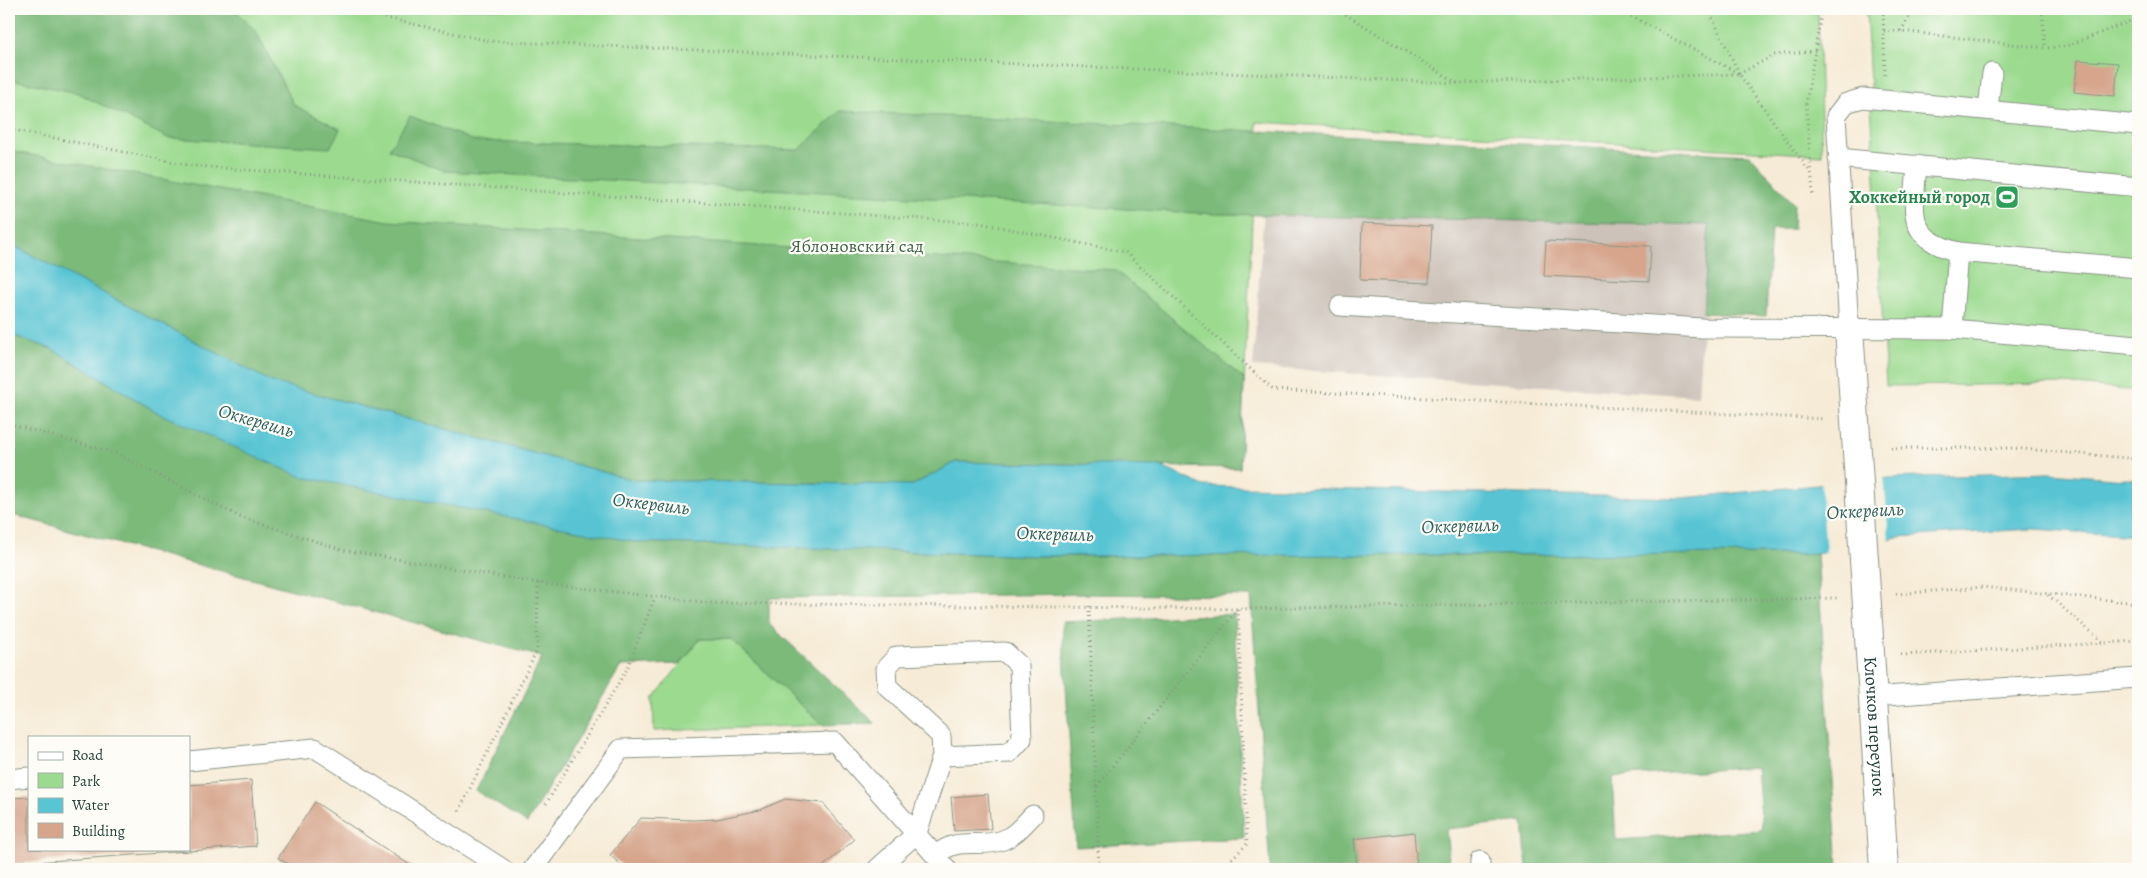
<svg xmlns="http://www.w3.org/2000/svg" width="2147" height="878" viewBox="0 0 2147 878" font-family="Alegreya,serif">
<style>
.industrial{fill:#ccc2b9}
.green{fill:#9bda8f;stroke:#5d8c62}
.forest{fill:#7cba7a;stroke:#4e7c57;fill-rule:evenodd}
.water{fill:#59c4d3;stroke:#3c8084}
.pier{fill:#f6ebd6}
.building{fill:#d6a58c}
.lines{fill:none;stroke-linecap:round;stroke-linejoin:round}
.service-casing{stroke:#8a9485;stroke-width:21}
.minor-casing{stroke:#8a9485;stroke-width:30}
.path{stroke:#8a9485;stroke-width:3;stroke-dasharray:1 4;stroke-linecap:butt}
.service{stroke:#fff;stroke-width:19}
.minor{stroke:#fff;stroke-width:28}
.labels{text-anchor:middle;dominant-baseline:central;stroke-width:4.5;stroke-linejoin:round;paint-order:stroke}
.leisure-label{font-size:18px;font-weight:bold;fill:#27864d;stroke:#fdfcf7;text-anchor:end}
.park-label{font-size:18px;fill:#3e644b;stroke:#fdfcf7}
.street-label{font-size:18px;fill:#1f3d34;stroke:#fdfcf7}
.water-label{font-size:19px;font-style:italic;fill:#2e5f5c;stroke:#fdfcf7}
</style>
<rect width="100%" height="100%" fill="#fdfcf7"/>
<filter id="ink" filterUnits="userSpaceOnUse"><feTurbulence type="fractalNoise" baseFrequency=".02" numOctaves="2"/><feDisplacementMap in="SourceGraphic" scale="10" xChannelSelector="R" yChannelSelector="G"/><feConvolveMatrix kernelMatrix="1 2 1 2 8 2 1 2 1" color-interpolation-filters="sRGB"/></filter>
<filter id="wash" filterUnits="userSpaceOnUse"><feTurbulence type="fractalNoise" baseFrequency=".0096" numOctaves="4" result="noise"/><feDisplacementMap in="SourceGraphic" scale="20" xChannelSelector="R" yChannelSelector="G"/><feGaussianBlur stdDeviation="1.12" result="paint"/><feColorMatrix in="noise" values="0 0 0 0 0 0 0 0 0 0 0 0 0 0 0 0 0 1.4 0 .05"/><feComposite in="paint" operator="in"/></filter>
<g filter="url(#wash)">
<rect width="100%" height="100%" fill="#f6ebd6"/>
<polygon class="industrial" points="1268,152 1712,181 1698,396 1253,367"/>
<g class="green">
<polygon points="9,9 1818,9 1822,155 1257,122 1240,468 956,462 913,485 9,243"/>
<polygon points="1866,9 2138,9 2138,391 2065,384 1886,386"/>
<polygon points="700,639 731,639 822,725 654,731 653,699"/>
</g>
<g class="forest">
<polygon points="9,9 234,9 255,30 294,105 340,129 330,148 168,138 78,93 9,79"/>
<polygon points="840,111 1750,155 1794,204 1793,229 1771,229 1766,316 1703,313 1709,225 1215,214 445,171 389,149 410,116 475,141 799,150"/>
<polygon points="9,151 388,221 1115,270 1244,379 1240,468 956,462 913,485 633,480 272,382 9,243"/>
<path d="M9,334L52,349L160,414L635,542L1037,556L1817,554L1838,869H1527L1523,821L1446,829L1450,869H1417L1413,832L1354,839L1357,869H1270L1251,596L1091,594L769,598V624L875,723L822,725L731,639H700L680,664L621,666L527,823L476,791L542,657L9,514ZM1757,767L1762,830L1616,840L1612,777Z"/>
<polygon points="1234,614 1244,838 1076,847 1062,622"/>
</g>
<polygon class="water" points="9,243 272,382 633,480 913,485 956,462 1160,466 1204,486 1683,498 1890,478 2049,473 2138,480 2138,536 2033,529 1897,537 1817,554 1037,556 635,542 302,477 160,414 52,349 9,334"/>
<polygon class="pier" points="1884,476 1889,541 1826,555 1821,482"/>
<g id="blocks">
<g class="building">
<polygon points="2078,60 2118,63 2115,96 2074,92"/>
<polygon points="1362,223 1432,226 1429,283 1360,280"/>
<polygon points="1546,241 1651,246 1649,281 1544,276"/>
<polygon points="251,780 256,846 189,851 189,785"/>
<polygon points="988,794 991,829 954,831 951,797"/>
<polygon points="29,797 29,849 188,851 9,864 9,798"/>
<polygon points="785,799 823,803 854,840 820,869 626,869 610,855 641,818 693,820 717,819 760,810"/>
<polygon points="315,802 354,828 416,869 296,869 278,858"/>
<polygon points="1414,832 1417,869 1357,869 1354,839"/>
</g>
</g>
</g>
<g filter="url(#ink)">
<use href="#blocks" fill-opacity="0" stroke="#8a9485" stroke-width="1"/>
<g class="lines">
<g class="service-casing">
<g id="service">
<polyline points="1988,110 1992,73"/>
<polyline points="1838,158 2138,187"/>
<path d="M1917,165C1914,211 1904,238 1958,252"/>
<polyline points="1340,306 1702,328 1952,329 2138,345"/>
<polyline points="1849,328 1836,116 1846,103 1863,98 2138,125"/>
<polyline points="1952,329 1958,252 2138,268"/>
<polyline points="1872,697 2138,678"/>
<polyline points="189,761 315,748 503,869"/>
<polyline points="9,779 29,777"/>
<path d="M936,855C959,836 975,848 1000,841C1014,837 1023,825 1033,815"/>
<polyline points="1480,861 1480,869"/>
<polyline points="533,869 621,749 835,742 947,869"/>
<polyline points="877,869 917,833 942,756 1009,753 1022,739 1019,665 1005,652 897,656 886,668 887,686 941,736 942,756"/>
</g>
</g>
<g class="minor-casing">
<g id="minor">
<path id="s1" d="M1849,328L1884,869"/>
</g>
</g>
<g class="path">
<polyline points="346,9 489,41 1457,83 1739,74 1810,172"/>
<polyline points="1337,9 1457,83"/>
<polyline points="1618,9 1738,73"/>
<polyline points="1708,9 1739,73"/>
<polyline points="1883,9 1885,75"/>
<polyline points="2042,9 2045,48"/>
<polyline points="1884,31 1901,31 2045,48 2067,46 2138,18"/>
<polyline points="1901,31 1914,9"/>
<polyline points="1739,74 1774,55 1815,51"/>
<polyline points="9,129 194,166 979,223 1125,252 1273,390 1825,419"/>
<polyline points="1813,194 1806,104 1822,9"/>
<polyline points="9,424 115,453 240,517 343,550 538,583 711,603 1238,609 1837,598"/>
<polyline points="1891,448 2012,448 2138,459"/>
<polyline points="1896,594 1982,587 2138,603"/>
<polyline points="2048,595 2104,643"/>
<polyline points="1089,606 1099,869"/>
<polyline points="1901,655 2138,641"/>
<polyline points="1097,786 1238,609"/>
<polyline points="546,804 627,669 655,597"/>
<polyline points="459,811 537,650 538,583"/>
<polyline points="1221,869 1247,844 1238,609"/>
</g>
<use href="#service" class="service"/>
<use href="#minor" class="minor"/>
</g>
</g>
<defs>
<g id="stadium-square" transform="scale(1.25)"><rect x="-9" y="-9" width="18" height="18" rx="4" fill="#2e9e5b" stroke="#fdfcf7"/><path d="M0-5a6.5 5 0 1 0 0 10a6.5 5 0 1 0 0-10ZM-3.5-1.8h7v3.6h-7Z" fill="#fff"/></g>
</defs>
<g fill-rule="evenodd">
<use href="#stadium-square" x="2007" y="197"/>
</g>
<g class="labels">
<g class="leisure-label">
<text x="1990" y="197">Хоккейный город</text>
</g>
<g class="park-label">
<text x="857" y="246">Яблоновский сад</text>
</g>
<g class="street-label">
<text stroke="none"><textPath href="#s1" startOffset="399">Клочков переулок</textPath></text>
</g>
<g class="water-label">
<text transform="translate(256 421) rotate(16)">Оккервиль</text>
<text transform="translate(651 504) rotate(7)">Оккервиль</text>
<text transform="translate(1865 511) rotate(-3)">Оккервиль</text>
<text transform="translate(1460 526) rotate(-2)">Оккервиль</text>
<text transform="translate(1055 534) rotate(2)">Оккервиль</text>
</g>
</g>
<rect width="2147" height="878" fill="none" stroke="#fdfcf7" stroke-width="30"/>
<rect x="28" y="736" width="162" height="115" fill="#fdfcf7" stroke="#a4b0a9"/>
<rect x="38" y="752" width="25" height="8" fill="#ffffff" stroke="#a4b0a9"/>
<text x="72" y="760" font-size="15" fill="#1f3d34">Road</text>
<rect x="38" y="773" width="25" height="15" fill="#9bda8f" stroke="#a4b0a9"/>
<text x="72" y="786" font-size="15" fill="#1f3d34">Park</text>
<rect x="38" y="798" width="25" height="15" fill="#59c4d3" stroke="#a4b0a9"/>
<text x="72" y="810" font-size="15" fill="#1f3d34">Water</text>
<rect x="38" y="823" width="25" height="15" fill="#d6a58c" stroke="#a4b0a9"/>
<text x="72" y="836" font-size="15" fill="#1f3d34">Building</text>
</svg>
